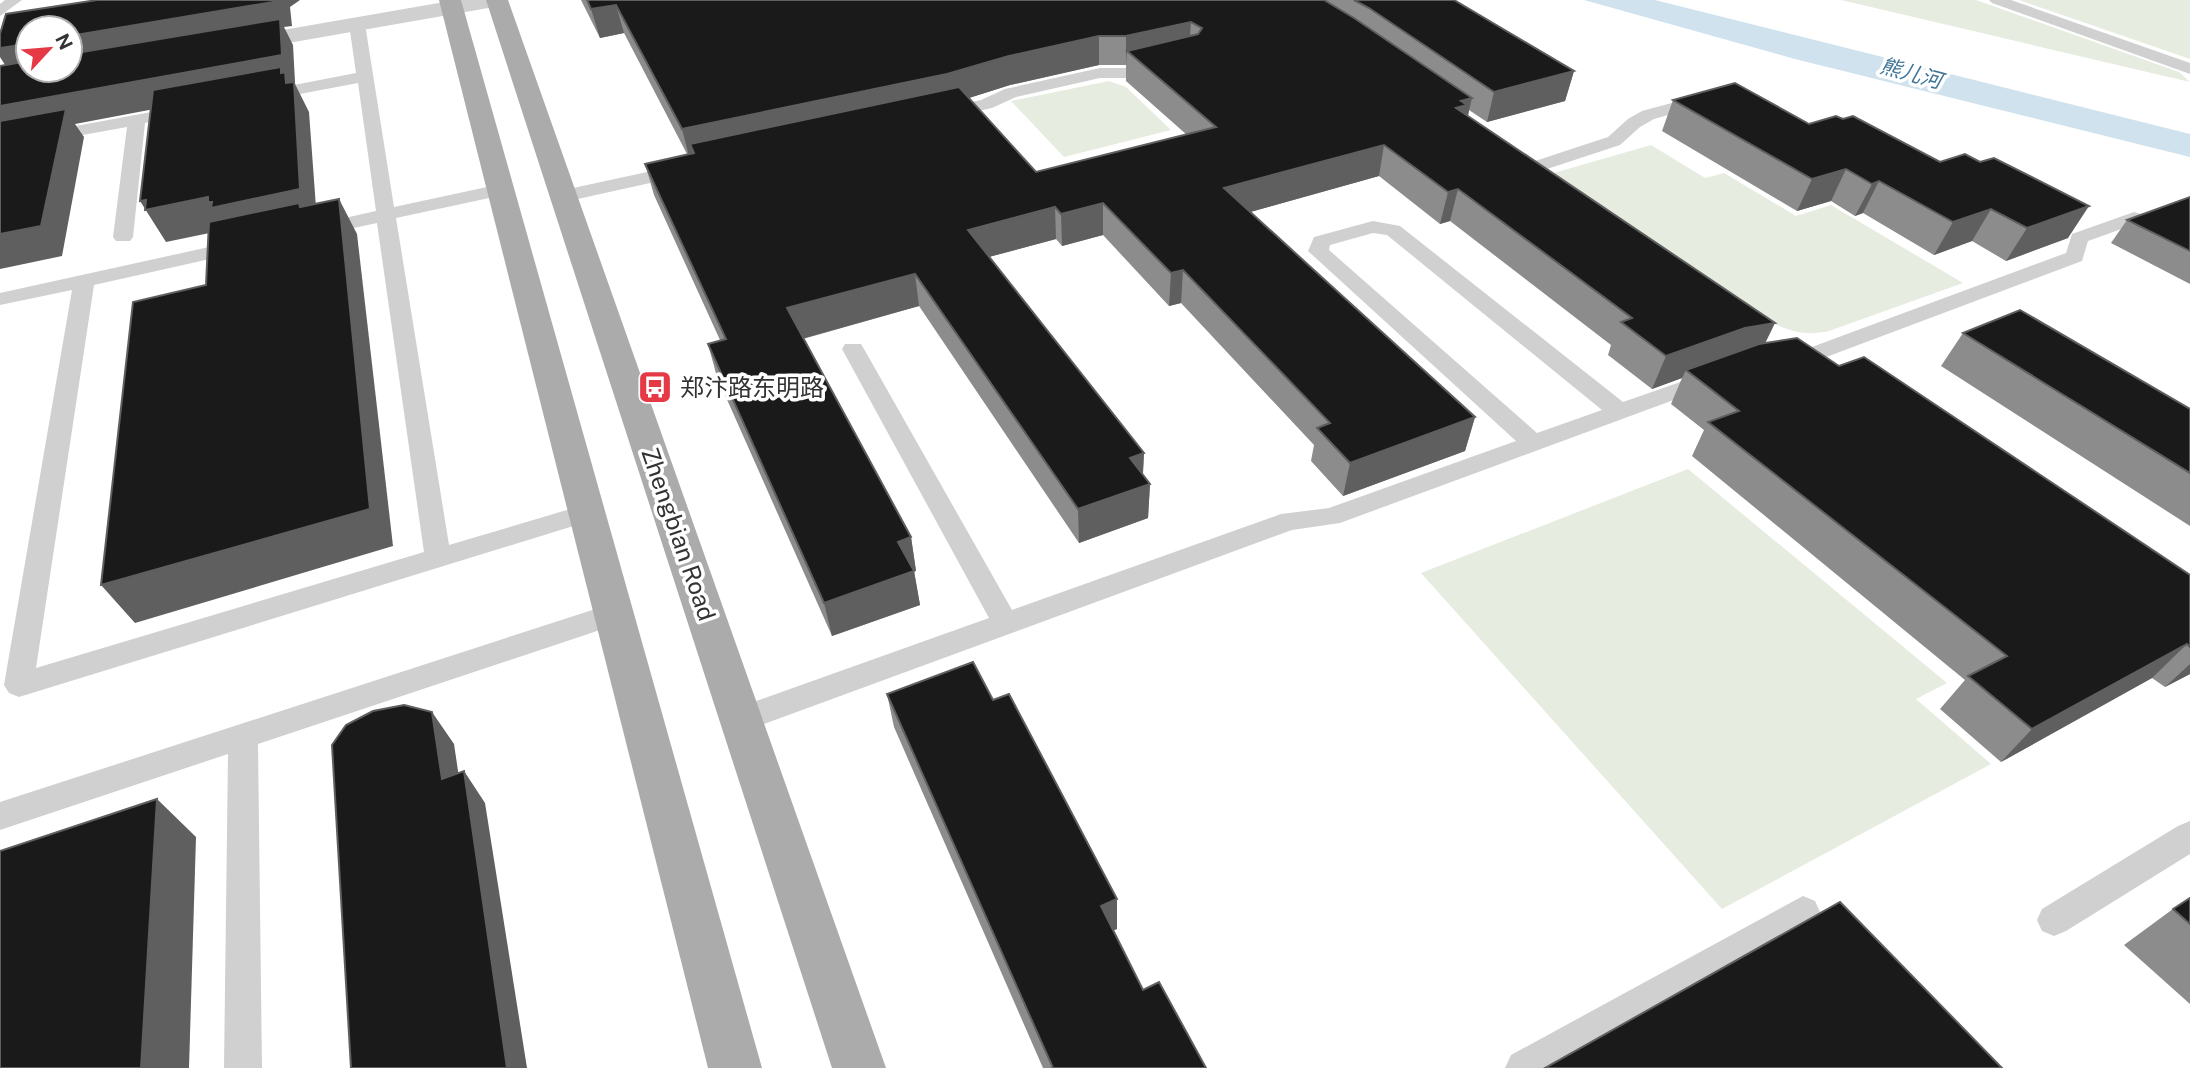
<svg xmlns="http://www.w3.org/2000/svg" width="2190" height="1068" viewBox="0 0 2190 1068" font-family="'Public Sans','Noto Sans SC',sans-serif">
<style>
.green{fill:#e6ecdf}
.water{fill:#cfe2ee}
.lines{fill:none;stroke-linecap:round;stroke-linejoin:round}
.service{fill:#d0d0d0;fill-rule:evenodd}
.minor{fill:#d0d0d0;fill-rule:evenodd}
.primary{fill:#ababab;fill-rule:evenodd}
.wall{fill:#8c8c8c;fill-rule:evenodd}
.shaded-wall{fill:#5f5f5f}
.building{fill:#1a1a1a;stroke:#5f5f5f;stroke-width:2}
.labels{text-anchor:middle;dominant-baseline:central;stroke-width:7;stroke-linejoin:round;paint-order:stroke}
.far-water-label{font-size:21px;font-style:italic;fill:#3f7597;stroke:#fff}
.poi-label{font-size:24px;fill:#333;stroke:#fff;text-anchor:start}
.street-label{font-size:24px;fill:#333;stroke:#fff}
</style>
<rect width="100%" height="100%" fill="#fff"/>
<g class="green">
<polygon points="1841,0 1976,0 2179,72 2190,82"/>
<polygon points="2019,0 2190,0 2190,59"/>
<polygon points="1109,81 1126,87 1171,130 1064,157 1011,101"/>
<path d="M1651,145L1705,178L1724,173L1796,216L1831,205L1963,283L1829,331C1806,336 1792,332 1770,322L1554,173Z"/>
<polygon points="1688,469 1947,683 1916,699 1991,764 1722,909 1421,573"/>
</g>
<polygon class="water" points="1584,0 1655,0 2190,134 2190,157 1795,59"/>
<g class="lines">
<g class="service">
<polygon points="5,0 22,0 0,16 0,4"/>
<polygon points="1989,0 2011,0 2190,63 2190,74 1992,3"/>
<polygon points="357,19 365,24 394,207 501,184 511,190 508,194 396,218 449,545 587,504 596,507 600,513 596,519 19,697 9,693 4,685 72,290 0,305 0,293 241,240 248,242 251,246 248,250 241,252 94,285 36,668 424,552 377,223 316,236 309,234 306,230 309,226 376,211 358,83 263,101 254,96 263,91 356,73 349,24"/>
<polygon points="1161,60 1169,65 1167,68 1126,78 1100,78 1016,97 992,108 944,118 935,113 938,109 981,100 1005,89 1100,68 1126,68"/>
<polygon points="1705,94 1711,95 1714,99 1711,103 1654,119 1640,127 1620,145 1541,171 1540,175 1555,188 1553,192 1539,192 1521,177 1526,164 1608,137 1628,119 1642,111"/>
<polygon points="184,106 190,107 193,111 190,115 145,123 133,237 130,241 116,241 113,237 127,127 0,150 0,140"/>
<polygon points="684,164 691,166 693,170 691,174 564,202 554,196 564,190"/>
<polygon points="2134,212 2141,214 2144,218 2141,222 2088,241 2082,261 1805,365 1784,369 1776,367 1773,362 1776,357 1793,354 2066,253 2072,234"/>
<path d="M1373,221L1400,226L1623,402L1709,372L1717,374L1720,379L1717,384L1340,523L1292,530L753,728L742,731L731,728L727,719L731,710L989,618L842,349L845,344H861L864,349L1012,610L1281,514L1329,508L1516,441L1308,251L1314,237ZM1373,233L1387,235L1602,410L1537,433L1329,250L1330,245Z"/>
<polygon points="614,603 624,606 628,614 624,622 258,744 262,1068 224,1068 228,754 0,830 0,802"/>
<polygon points="2190,821 2190,854 2066,931 2054,936 2042,931 2037,920 2042,909 2178,826"/>
<polygon points="1803,896 1815,901 1820,912 1815,923 1561,1068 1505,1068 1511,1055"/>
</g>
<polygon class="minor" points="456,0 505,0 502,5 494,7 237,52 229,50 225,45 229,40 237,38"/>
<g class="primary">
<polygon points="439,0 461,0 762,1068 708,1068"/>
<polygon points="486,0 508,0 886,1068 832,1068"/>
</g>
</g>
<g class="wall">
<path d="M581,0H1454L1574,71L1565,101L1487,122L1469,110L1468,116L1765,343L1839,366L2190,575V674L2165,687L2152,678L2001,762L1940,709L1965,680L1692,456L1704,430L1671,404L1682,378L1652,389L1608,355L1611,345L1450,221L1440,224L1379,176L1250,212L1475,417L1465,451L1343,496L1311,461L1314,445L1181,303L1169,306L1103,235L1062,246L1056,239L989,257L1144,453L1143,475L1150,484L1148,518L1079,543L919,306L803,339L911,537L916,571H914L920,605L832,636L717,377L708,344L720,340L654,195L645,164L687,154L624,33L600,38ZM1099,65H1126V81L1187,135L1036,172L969,98L1010,85Z"/>
<polygon points="1673,100 1809,124 1843,119 2068,238 2006,261 1972,241 1934,255 1863,213 1855,216 1831,201 1797,211 1662,131"/>
<polygon points="2190,197 2190,284 2111,243 2127,220"/>
<polygon points="1963,333 2190,409 2190,526 1941,366"/>
<polygon points="887,694 993,700 1117,899 1117,929 1113,930 1143,990 1206,1068 1043,1068 894,727"/>
<polygon points="2190,898 2190,1004 2124,945 2173,909"/>
</g>
<g class="shaded-wall">
<polygon points="279,0 300,0 290,7 292,26 284,27 293,45 295,82 294,82 309,112 317,221 224,230 166,242 140,201 286,84 75,124 84,137 62,256 0,269 0,106 70,65 70,36"/>
<polygon points="616,5 624,33 600,38 591,9"/>
<polygon points="1191,22 1189,50 1127,51 1126,65 1126,36"/>
<polygon points="1099,36 1099,65 1010,85 950,104 694,153 690,144 694,159 690,160 682,129"/>
<polygon points="28,44 28,70 12,76 0,57 0,48"/>
<polygon points="1574,71 1565,101 1487,122 1494,92"/>
<polygon points="1472,98 1465,128 1456,108 1461,101"/>
<polygon points="1384,145 1379,176 1222,220 1224,188"/>
<polygon points="1846,169 1831,201 1797,211 1812,179"/>
<polygon points="1879,181 1863,213 1855,216 1872,184"/>
<polygon points="1458,189 1450,221 1440,224 1448,192"/>
<polygon points="339,199 357,234 393,546 135,623 101,585"/>
<polygon points="1103,203 1103,235 1062,246 1061,214"/>
<polygon points="2089,206 2068,238 2006,261 2027,228"/>
<polygon points="1055,207 1056,239 970,262 968,230"/>
<polygon points="1991,209 1972,241 1934,255 1953,222"/>
<polygon points="1183,270 1181,303 1169,306 1171,273"/>
<polygon points="915,274 919,306 794,341 787,308"/>
<polygon points="1775,323 1759,356 1686,370 1682,378 1652,389 1666,356 1745,328"/>
<polygon points="1475,417 1465,451 1343,496 1350,463"/>
<polygon points="1144,453 1142,487 1130,458"/>
<polygon points="1150,484 1148,518 1079,543 1078,509"/>
<polygon points="911,537 916,571 914,571 920,605 832,636 824,603 898,542"/>
<polygon points="2187,644 2152,678 2001,762 2032,729"/>
<polygon points="2190,664 2190,674 2165,687"/>
<polygon points="432,712 454,744 464,811 442,779"/>
<polygon points="464,771 485,803 527,1068 507,1068"/>
<polygon points="157,799 196,837 189,1068 141,1068"/>
<polygon points="1117,899 1117,929 1100,936 1101,906"/>
</g>
<g class="building">
<polygon points="97,0 279,0 279,1 70,36 70,28 28,28 28,44 0,48 0,34 6,14"/>
<polygon points="587,0 1324,0 1354,18 1472,98 1461,101 1467,105 1456,108 1775,323 1745,328 1666,356 1621,322 1632,318 1458,189 1448,192 1384,145 1224,188 1475,417 1350,463 1317,428 1330,423 1183,270 1171,273 1103,203 1061,214 1055,207 968,230 1144,453 1130,458 1150,484 1078,509 915,274 787,308 911,537 898,542 914,571 824,603 708,344 726,339 645,164 694,153 690,144 959,87 1036,172 1216,127 1127,51 1198,34 1202,28 1191,22 1126,36 1099,36 1009,56 947,74 682,129 616,5 591,9"/>
<polygon points="1354,0 1454,0 1574,71 1494,92 1369,8"/>
<polygon points="280,19 282,55 0,106 0,66 28,61 28,70 70,70 70,54"/>
<polygon points="281,67 281,73 285,72 286,83 294,82 300,189 211,208 212,202 208,202 208,197 145,210 146,200 140,201 153,90"/>
<polygon points="1735,83 1809,124 1836,116 1843,119 1853,116 1940,162 1965,154 1980,162 1994,158 2089,206 2027,228 1991,209 1953,222 1879,181 1872,184 1846,169 1812,179 1673,100"/>
<polygon points="66,109 41,226 0,234 0,121"/>
<polygon points="2190,197 2190,251 2127,220"/>
<polygon points="339,199 370,509 101,585 133,302 206,285 209,222 299,203 300,207"/>
<polygon points="2020,310 2190,409 2190,473 1963,333"/>
<polygon points="1797,338 1839,366 1864,357 2190,575 2190,647 2187,644 2032,729 1968,676 2007,656 1708,422 1739,411 1686,370 1759,344"/>
<polygon points="973,662 993,700 1009,694 1117,899 1101,906 1143,990 1159,982 1206,1068 1053,1068 887,694"/>
<polygon points="404,705 432,712 442,779 464,771 507,1068 351,1068 332,745 346,725 373,711"/>
<polygon points="157,799 141,1068 0,1068 0,851"/>
<polygon points="2190,898 2190,924 2173,909"/>
<polygon points="1840,902 2002,1068 1545,1068"/>
</g>
<defs>
<g id="bus-square" transform="scale(1.75)"><rect x="-9" y="-9" width="18" height="18" rx="4" fill="#e63946" stroke="#fff"/><path d="M-5-6H5V4H4V6H2V4H-2V6H-4V4H-5ZM-3.5-4V0h7V-4ZM-3.5 1.2v1.5H-2V1.2ZM2 1.2v1.5H3.5V1.2Z" fill="#fff"/></g>
</defs>
<g fill-rule="evenodd">
<use href="#bus-square" x="655" y="387"/>
</g>
<g class="labels">
<g class="far-water-label">
<text transform="translate(1911 73) rotate(15)">熊儿河</text>
</g>
<g class="poi-label">
<text x="680" y="387">郑汴路东明路</text>
</g>
<g class="street-label">
<text transform="translate(679 534) rotate(71)">Zhengbian Road</text>
</g>
</g>
<g transform="translate(49 49) rotate(64)"><circle r="33" fill="#ffffff" stroke="#adadad" stroke-width="2"/>
<path d="M0-5L12 26L0 18L-12 26Z" fill="#e63946"/>
<text y="-10" font-size="19" font-weight="bold" text-anchor="middle" fill="#333333">N</text>
</g>
</svg>
